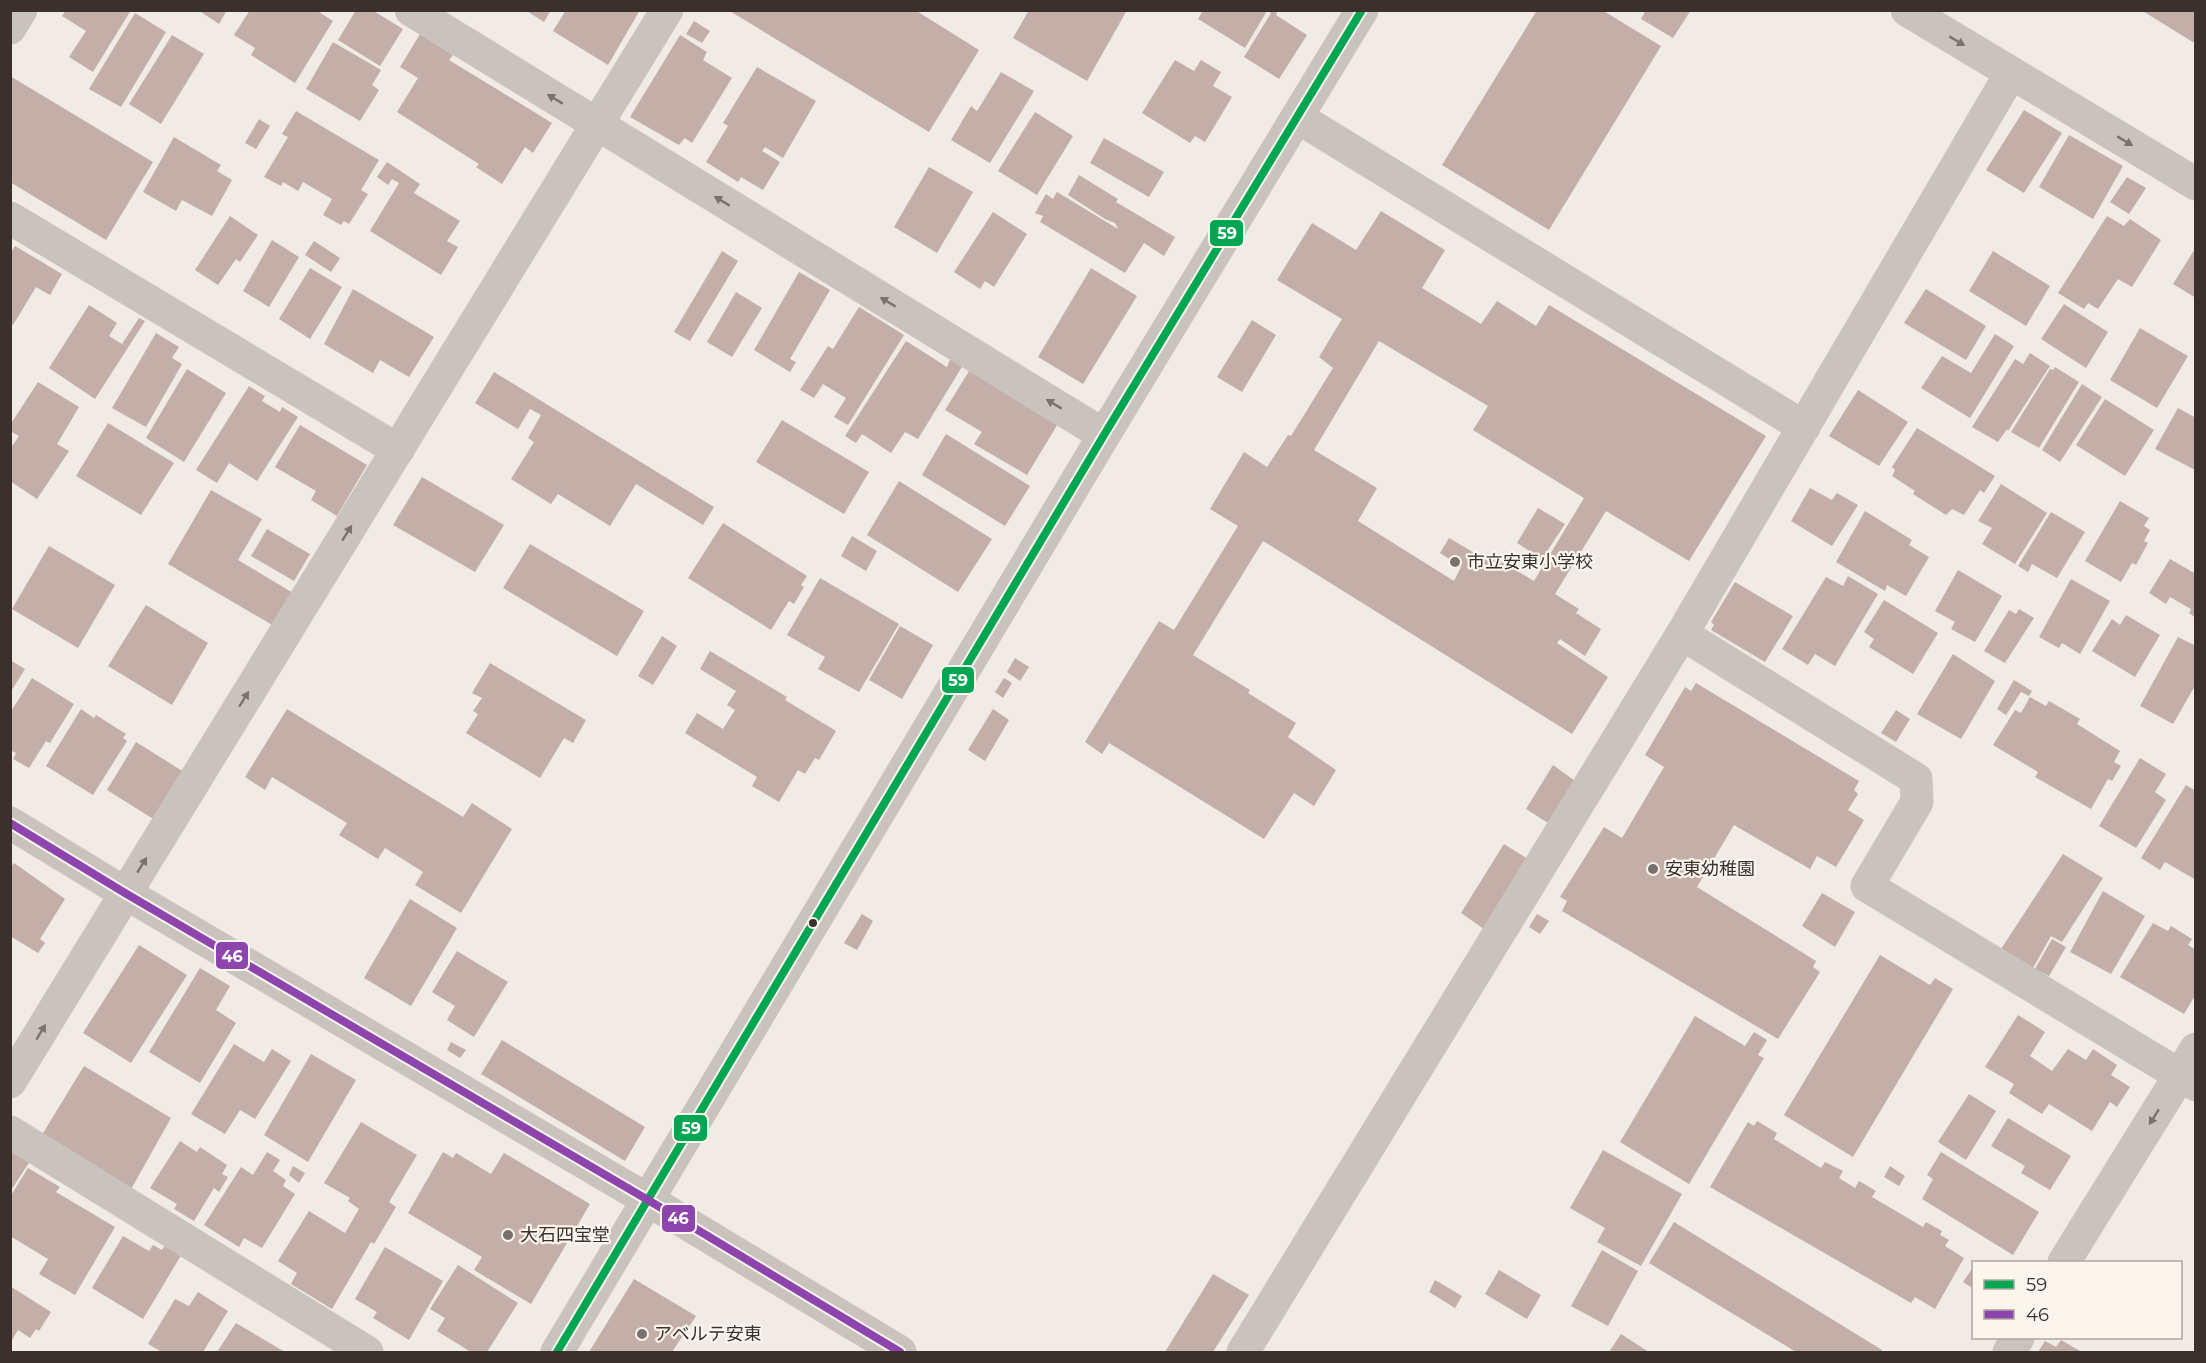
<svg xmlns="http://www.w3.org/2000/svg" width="2206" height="1363" viewBox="0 0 2206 1363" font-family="Montserrat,'Noto Sans JP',sans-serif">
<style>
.building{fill:#c3afa7;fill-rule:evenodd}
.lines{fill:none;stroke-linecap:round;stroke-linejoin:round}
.minor{stroke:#c9c3be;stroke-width:33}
.bus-1-casing{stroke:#fbf5ee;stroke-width:12}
.bus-2-casing{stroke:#fbf5ee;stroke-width:12}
.bus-1{stroke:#00a651;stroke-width:8}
.bus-2{stroke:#8e44ad;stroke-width:8}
.oneway{fill:#7b726d}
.poi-dot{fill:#7a716c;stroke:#fbf5ee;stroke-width:2}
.bus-dot{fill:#3b302b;stroke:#fbf5ee;stroke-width:2}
.labels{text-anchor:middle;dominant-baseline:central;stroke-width:4.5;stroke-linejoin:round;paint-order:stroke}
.poi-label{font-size:18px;fill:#3b302b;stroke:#fbf5ee;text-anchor:start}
.line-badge{stroke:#fbf5ee;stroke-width:2}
.badge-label{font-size:16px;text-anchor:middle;font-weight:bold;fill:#fff}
</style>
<rect width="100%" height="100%" fill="#f0ebe5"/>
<g class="building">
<polygon points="66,10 131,10 93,72 69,57 86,31 62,16"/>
<polygon points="198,10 227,10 219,24"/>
<polygon points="250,10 316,10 333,21 295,83 251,55 255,48 234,35"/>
<polygon points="356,10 372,10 403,29 380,66 338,40"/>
<polygon points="525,10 551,10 544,22"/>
<polygon points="566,10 640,10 608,65 553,31"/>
<polygon points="728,10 915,10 979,50 929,132"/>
<polygon points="1029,10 1127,10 1087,81 1013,38"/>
<polygon points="1203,10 1278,10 1276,15 1307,35 1279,79 1244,57 1271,13 1267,11 1245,48 1198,19"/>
<polygon points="1537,10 1602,10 1661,46 1549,230 1442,165"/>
<polygon points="1646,10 1691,10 1673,38 1641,19"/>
<polygon points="2141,10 2196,10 2196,44"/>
<polygon points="135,13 166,32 121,107 89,89"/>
<polygon points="694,21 710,31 702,43 686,34"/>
<polygon points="420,34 453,55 449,60 552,123 533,153 525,147 502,184 476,167 479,164 397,112 418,78 400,67"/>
<polygon points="172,35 204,54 161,124 129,104"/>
<polygon points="680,35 707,52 703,60 732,78 692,143 685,138 679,145 630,117"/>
<polygon points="333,42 381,70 372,85 379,90 360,121 306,89"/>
<polygon points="1175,60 1194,71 1201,60 1221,72 1213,86 1232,97 1205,142 1195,136 1190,143 1142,113"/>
<polygon points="757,67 816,101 783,158 765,147 762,151 780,162 763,190 741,177 738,182 706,162 728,126 723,123"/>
<polygon points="1001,72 1034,91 990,163 951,140 971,106 977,111"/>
<polygon points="10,76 153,162 106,240 10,182"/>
<polygon points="2024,110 2062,133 2024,193 1986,170"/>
<polygon points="296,111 379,160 361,190 368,194 349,224 344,221 341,225 323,215 332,199 303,182 298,191 283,182 281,186 264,177 288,137 282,134"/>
<polygon points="1035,112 1073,136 1037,195 998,171"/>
<polygon points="259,119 270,126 256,149 245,143"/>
<polygon points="2069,135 2123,166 2093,219 2039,187"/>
<polygon points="174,137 221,165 217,171 232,180 212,216 182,200 176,211 143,192"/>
<polygon points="1104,138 1164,172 1149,197 1090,163"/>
<polygon points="387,162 420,184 414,193 460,221 447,241 458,247 441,275 370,231 399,183 392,179 388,185 377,177"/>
<polygon points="929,167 973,192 937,253 894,227"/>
<polygon points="1079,175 1118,199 1116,202 1175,237 1164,256 1144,243 1125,273 1040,222 1043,216 1035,213 1046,194 1053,199 1057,192 1118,229 1115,223 1105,219 1068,195"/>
<polygon points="2127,177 2146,188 2129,214 2110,202"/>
<path d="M1381,211L1445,250L1422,288L1481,324L1497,301L1536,326L1549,305L1766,436L1689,561L1606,511L1555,594L1579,609L1576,613L1601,629L1585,656L1560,639L1557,643L1608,677L1572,734L1263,541L1193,655L1250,690L1248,693L1296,723L1288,737L1336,770L1314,806L1294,793L1264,839L1109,743L1102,754L1085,742L1159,621L1174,630L1238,526L1210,509L1244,452L1267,467L1288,435L1291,436L1333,368L1319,357L1342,319L1277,280L1312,223L1356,250ZM1379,341L1488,406L1473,430L1584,498L1534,581L1492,556L1488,561L1449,538L1440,553L1461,567L1454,581L1358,521L1377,488L1314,450Z"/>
<polygon points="993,212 1027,234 994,287 985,281 980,289 954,272"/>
<polygon points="230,216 258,235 240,262 236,259 218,285 195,270"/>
<polygon points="2107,216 2124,226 2130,219 2161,240 2132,287 2118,279 2098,309 2088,303 2084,309 2058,293"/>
<polygon points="272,240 299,257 269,307 243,291"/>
<polygon points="314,241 340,258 331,272 305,255"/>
<polygon points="15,246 62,274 50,295 36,287 13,325 10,323 10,254"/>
<polygon points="2196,247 2196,298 2173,284"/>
<polygon points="722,251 738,261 690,341 674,332"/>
<polygon points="1993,251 2050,286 2026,326 1969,291"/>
<polygon points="310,268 342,287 310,339 279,319"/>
<polygon points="1091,268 1137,296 1083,384 1038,357"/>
<polygon points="799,272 830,290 790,359 796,362 790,372 754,350"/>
<polygon points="353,289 434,337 409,377 380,360 373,373 324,344"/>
<polygon points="1926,289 1986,326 1966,360 1904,323"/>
<polygon points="736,292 762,308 732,357 707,342"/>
<polygon points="2064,304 2108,332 2086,368 2041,339"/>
<polygon points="89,305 117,323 109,336 122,344 139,318 145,321 95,399 49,368"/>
<polygon points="859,307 904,335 848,425 834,417 846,398 823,384 814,398 800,390 828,346 833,349"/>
<polygon points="1252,320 1276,335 1242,392 1217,377"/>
<polygon points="2140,328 2188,356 2157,408 2110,380"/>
<polygon points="156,333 179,347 172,358 182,364 146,427 112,408"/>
<polygon points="1995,334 2014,346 1970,418 1921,388 1942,356 1971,373"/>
<polygon points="906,341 947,367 951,357 963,365 918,439 905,432 891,453 862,434 856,443 845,436"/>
<polygon points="2030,353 2050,366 2008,431 2007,429 1998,442 1972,427 2015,359 2023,364"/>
<polygon points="2055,367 2079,382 2039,448 2011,432 2050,369 2053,370"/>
<polygon points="971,368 1059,422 1027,475 974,444 982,432 945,410"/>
<polygon points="187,369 226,393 184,462 146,438"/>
<polygon points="494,372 714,507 703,525 636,484 610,526 558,494 551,504 511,479 534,442 528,438 541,415 530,409 518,429 475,403"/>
<polygon points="38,382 79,407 57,444 69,451 37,499 10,481 10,449 19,436 10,431 10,425"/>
<polygon points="2082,384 2102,397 2060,462 2042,450"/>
<polygon points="249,386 265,396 262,401 280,412 282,407 298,417 257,481 229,463 217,483 196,470"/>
<polygon points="1858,390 1908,422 1879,466 1829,436"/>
<polygon points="2105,399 2154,430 2125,476 2076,445"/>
<polygon points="2178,408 2196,418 2195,470 2155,449"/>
<polygon points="782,420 869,472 844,514 756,462"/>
<polygon points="108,423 174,463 141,515 76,476"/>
<polygon points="300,425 367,465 337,516 311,500 316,491 275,467"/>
<polygon points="1917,428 1995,476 1984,493 1980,490 1964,515 1952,509 1946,515 1913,494 1915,491 1892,476 1895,470 1892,467"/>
<polygon points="946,434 1030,486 1005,526 922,475"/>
<polygon points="422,477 504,525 475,572 393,525"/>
<polygon points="899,481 992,539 958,592 867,535"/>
<polygon points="2001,484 2047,513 2015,564 1982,544 1992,528 1978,521"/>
<polygon points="1810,488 1832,500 1837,493 1858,505 1832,546 1791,521"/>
<polygon points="211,490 262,519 238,560 293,593 274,626 168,564"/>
<polygon points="2120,501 2149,518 2144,526 2150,530 2144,541 2148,543 2136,565 2132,563 2121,582 2085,561"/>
<polygon points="1538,508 1565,524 1542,559 1517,543"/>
<polygon points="1865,511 1912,540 1909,545 1929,557 1906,596 1887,585 1885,591 1836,562"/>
<polygon points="2051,512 2085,532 2057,578 2032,564 2028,572 2018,566"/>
<polygon points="723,523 807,576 801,585 804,587 794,604 789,601 771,630 688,578"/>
<polygon points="267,529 310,554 294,581 251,556"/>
<polygon points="852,536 877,551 866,571 841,556"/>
<polygon points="530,544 644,611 617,656 503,588"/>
<polygon points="49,546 115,585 78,648 12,609"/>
<polygon points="2170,559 2196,574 2196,618 2189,613 2191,609 2170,597 2166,604 2149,593"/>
<polygon points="1958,570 2002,596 1975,642 1951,629 1955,622 1935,611"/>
<polygon points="1848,576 1878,594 1835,666 1815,654 1808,665 1782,649 1826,577 1843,586"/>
<polygon points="820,578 899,624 859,692 818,669 825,657 787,635"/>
<polygon points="2071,579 2110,601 2080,654 2062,643 2059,648 2039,637"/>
<polygon points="1735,582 1793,616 1765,662 1711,630 1714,625 1711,622"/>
<polygon points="1884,600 1938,633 1913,674 1869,647 1874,639 1864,632"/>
<polygon points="146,605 208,643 172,705 108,666"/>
<polygon points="2019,609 2034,618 2005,663 1984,651 2009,610 2016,614"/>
<polygon points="2126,615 2160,635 2135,677 2092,651 2112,619 2120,625"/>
<polygon points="900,626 933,645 902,699 869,680"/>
<polygon points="662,636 677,646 653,685 638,676"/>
<polygon points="2178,637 2196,646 2196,684 2173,724 2140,706"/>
<polygon points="710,651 787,697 785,700 836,731 819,760 815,758 805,774 798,770 779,802 752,786 757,777 685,733 697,713 723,729 735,710 727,705 736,691 700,669"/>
<polygon points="1953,654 1995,681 1961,739 1917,714"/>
<polygon points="1015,658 1029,667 1020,681 1007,672"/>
<polygon points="10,660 25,669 10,693"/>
<polygon points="490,663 586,720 573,743 564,738 540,778 466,733 478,714 473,711 482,698 472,693"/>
<polygon points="32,678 74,704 50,743 46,741 29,768 13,759 16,753 10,750 10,713"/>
<polygon points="1004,678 1012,683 1003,698 995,692"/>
<polygon points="2014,680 2032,691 2029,696 2021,692 2006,715 1997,709"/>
<polygon points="1696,683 1859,781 1854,790 1858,794 1848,810 1864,820 1836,867 1817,856 1810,869 1734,825 1697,887 1816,961 1813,967 1820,972 1778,1039 1562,911 1567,901 1560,897 1604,827 1622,838 1664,767 1645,755 1685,687 1691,691"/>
<polygon points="2030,697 2046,706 2049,701 2080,719 2077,724 2120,751 2114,762 2121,766 2112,781 2108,779 2091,809 2035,777 2038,772 1993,745 2015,710 2021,713"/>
<polygon points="81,709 94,718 96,715 126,734 123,738 127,741 93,795 46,766"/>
<polygon points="287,709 463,817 472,803 512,829 461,913 415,885 423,872 385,848 378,859 339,835 347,823 272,777 265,790 245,777"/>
<polygon points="993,709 1009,720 985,761 968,750"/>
<polygon points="1896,710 1910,719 1896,742 1881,733"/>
<polygon points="136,742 184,772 155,820 107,790"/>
<polygon points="2140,758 2166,774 2155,792 2166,800 2136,848 2099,826"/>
<polygon points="1553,765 1575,781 1548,823 1526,809"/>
<polygon points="2186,785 2196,791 2196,880 2165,862 2160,870 2141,858"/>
<polygon points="1504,844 1528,859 1484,929 1461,913"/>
<polygon points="2063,854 2103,878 2062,942 2051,936 2033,968 2001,949"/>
<polygon points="14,863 65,899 40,939 45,943 38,953 10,936 10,869"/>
<polygon points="2103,891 2145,916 2111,974 2070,952"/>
<polygon points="1822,893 1855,912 1835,947 1802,926"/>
<polygon points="410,899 457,928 411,1006 364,978"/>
<polygon points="862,914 873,921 857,950 844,943"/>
<polygon points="1537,914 1549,921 1540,934 1529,927"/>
<polygon points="2153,923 2168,931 2171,926 2192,939 2188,945 2196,950 2196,994 2184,1014 2120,977"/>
<polygon points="2052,939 2066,947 2049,976 2035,969"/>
<polygon points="139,945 187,975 131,1063 83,1033"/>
<polygon points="457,951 508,982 474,1037 447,1020 455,1006 432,992"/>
<polygon points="1880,955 1930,985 1935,978 1953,989 1853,1157 1784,1115"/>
<polygon points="200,968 230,986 216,1010 236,1023 200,1083 149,1052"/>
<polygon points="2018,1015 2045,1032 2030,1056 2052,1071 2068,1049 2086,1060 2093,1049 2117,1065 2111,1075 2130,1087 2117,1107 2110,1102 2092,1131 2049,1104 2042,1114 2009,1093 2014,1084 1985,1067"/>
<polygon points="1695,1016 1745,1046 1754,1032 1767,1040 1758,1055 1764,1058 1689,1184 1620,1142"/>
<polygon points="502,1040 645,1127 625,1161 481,1074"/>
<polygon points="451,1042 466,1050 460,1058 447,1050"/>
<polygon points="234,1044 264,1062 272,1049 291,1061 255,1119 240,1110 225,1134 191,1114"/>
<polygon points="311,1054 356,1080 308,1162 264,1135"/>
<polygon points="84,1066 171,1118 130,1191 40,1138"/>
<polygon points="1969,1094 1996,1111 1966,1160 1938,1142"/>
<polygon points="2008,1118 2071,1156 2050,1190 2021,1173 2025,1166 1991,1146"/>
<polygon points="1757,1121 1777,1133 1774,1139 1821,1168 1825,1162 1843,1171 1839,1178 1855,1188 1859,1181 1876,1191 1872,1197 1923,1227 1926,1222 1942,1231 1940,1235 1949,1240 1945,1246 1964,1258 1935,1309 1915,1297 1911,1303 1710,1187 1748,1122 1754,1126"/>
<polygon points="361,1122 417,1155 389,1202 396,1207 374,1244 371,1242 332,1309 291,1284 297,1273 278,1261 309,1211 345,1233 359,1209 348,1201 350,1198 324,1183"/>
<polygon points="180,1141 197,1152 200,1147 227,1165 222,1174 228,1177 219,1192 214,1188 194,1221 174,1209 177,1204 150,1188"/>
<polygon points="1603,1150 1682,1194 1641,1266 1597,1242 1605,1228 1570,1208"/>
<polygon points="10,1151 30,1161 10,1192"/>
<polygon points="267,1152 280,1160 273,1171 286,1180 283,1186 295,1194 262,1248 244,1238 239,1247 204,1225 241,1167 253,1175"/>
<polygon points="443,1152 453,1158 456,1153 491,1174 504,1153 590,1204 531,1304 474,1270 482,1257 408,1213"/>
<polygon points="1941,1152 2039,1212 2013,1255 1922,1199 1933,1179 1927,1175"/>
<polygon points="293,1166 305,1173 299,1183 289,1175"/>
<polygon points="1890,1166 1905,1176 1899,1186 1884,1177"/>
<polygon points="28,1168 60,1187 56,1192 115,1227 75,1295 39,1274 48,1259 10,1236 10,1197"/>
<polygon points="1674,1222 1882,1350 1881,1352 1796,1352 1649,1263"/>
<polygon points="123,1236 149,1251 153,1245 162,1250 167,1242 183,1252 143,1319 92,1288"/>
<polygon points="385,1247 443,1281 409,1340 373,1318 377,1312 355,1299"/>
<polygon points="1602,1250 1638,1271 1608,1326 1571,1306"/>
<polygon points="458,1265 518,1303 487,1352 471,1352 437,1331 445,1318 430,1309"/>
<polygon points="1974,1266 1974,1289 1963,1282"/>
<polygon points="1499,1270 1541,1295 1527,1319 1485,1294"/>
<polygon points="1213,1274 1249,1295 1213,1352 1165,1352"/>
<polygon points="634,1279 696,1316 672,1352 589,1352"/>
<polygon points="1435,1280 1462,1296 1455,1308 1429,1292"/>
<polygon points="10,1286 51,1312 39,1331 36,1329 30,1338 18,1330 12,1340 10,1338"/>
<polygon points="198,1292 228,1311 203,1352 162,1352 148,1344 175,1299 189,1306"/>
<polygon points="236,1323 285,1352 217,1352"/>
<polygon points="1621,1334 1649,1352 1609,1352"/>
<polygon points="2061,1340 2082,1352 2038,1352 2045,1341 2056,1347"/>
</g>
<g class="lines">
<g class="minor">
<polyline points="411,10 1104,435"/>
<polyline points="1907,10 2196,184"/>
<polyline points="10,28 21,10"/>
<polyline points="1297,117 1804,427"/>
<polyline points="10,218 398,450"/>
<polyline points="1682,634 1916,779 1917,802 1867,886 2196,1085"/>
<polyline points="10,823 125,893 648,1200 900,1352"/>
<polyline points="10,1082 667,10"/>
<polyline points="10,1132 367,1352"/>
<polyline points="2064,1262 2196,1049"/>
<polyline points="557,1352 1104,435 1362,10"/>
<polyline points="1243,1352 1682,634 2011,73"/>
<polyline points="2009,1352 2018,1338"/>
</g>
<g class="bus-1-casing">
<polyline id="bus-1" points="557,1352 1104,435 1362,10"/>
</g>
<g class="bus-2-casing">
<polyline id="bus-2" points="10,823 125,893 648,1200 900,1352"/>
</g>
<use href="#bus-1" class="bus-1"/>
<use href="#bus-2" class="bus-2"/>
</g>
<defs><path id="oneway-solid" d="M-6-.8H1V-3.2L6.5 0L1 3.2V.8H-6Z" transform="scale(1.5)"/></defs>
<g class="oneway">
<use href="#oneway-solid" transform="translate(1957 41) rotate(31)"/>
<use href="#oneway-solid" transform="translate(555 99) rotate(-149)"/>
<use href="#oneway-solid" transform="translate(2125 141) rotate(31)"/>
<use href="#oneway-solid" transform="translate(722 201) rotate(-149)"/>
<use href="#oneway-solid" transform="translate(888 302) rotate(-149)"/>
<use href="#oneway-solid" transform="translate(1054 404) rotate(-149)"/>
<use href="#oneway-solid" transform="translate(347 533) rotate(-58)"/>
<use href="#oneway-solid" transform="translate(244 699) rotate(-58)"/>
<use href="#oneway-solid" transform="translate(142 865) rotate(-58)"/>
<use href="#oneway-solid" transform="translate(41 1032) rotate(-59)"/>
<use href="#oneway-solid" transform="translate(2154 1117) rotate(122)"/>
</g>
<g class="poi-dot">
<circle cx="1455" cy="562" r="6"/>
<circle cx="1653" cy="869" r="6"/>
<circle cx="508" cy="1235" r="6"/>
<circle cx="642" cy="1334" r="6"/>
</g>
<circle class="bus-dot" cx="813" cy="923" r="5"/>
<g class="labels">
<g class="poi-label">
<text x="1467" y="562">市立安東小学校</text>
<text x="1665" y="869">安東幼稚園</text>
<text x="520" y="1235">大石四宝堂</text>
<text x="654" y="1334">アベルテ安東</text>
</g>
</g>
<g class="line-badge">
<rect x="1209" y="219" width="35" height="28" rx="6" fill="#00a651"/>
<rect x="941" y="666" width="34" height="28" rx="6" fill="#00a651"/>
<rect x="215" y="941" width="34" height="29" rx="6" fill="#8e44ad"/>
<rect x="673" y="1114" width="35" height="28" rx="6" fill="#00a651"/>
<rect x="661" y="1204" width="35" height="29" rx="6" fill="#8e44ad"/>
</g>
<g class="badge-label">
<text x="1227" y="239">59</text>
<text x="958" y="686">59</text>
<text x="232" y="962">46</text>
<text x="691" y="1134">59</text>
<text x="678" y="1224">46</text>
</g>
<rect width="2206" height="1363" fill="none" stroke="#3b302b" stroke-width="24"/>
<rect x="1972" y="1261" width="210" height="78" fill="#fbf5ee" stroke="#aea6a0" stroke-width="1.5"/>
<rect x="1984" y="1280" width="30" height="9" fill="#00a651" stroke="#aea6a0" stroke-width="1.5"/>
<text x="2026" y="1291" font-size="18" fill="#3b302b">59</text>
<rect x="1984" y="1310" width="30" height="9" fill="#8e44ad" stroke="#aea6a0" stroke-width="1.5"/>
<text x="2026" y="1321" font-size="18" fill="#3b302b">46</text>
</svg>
